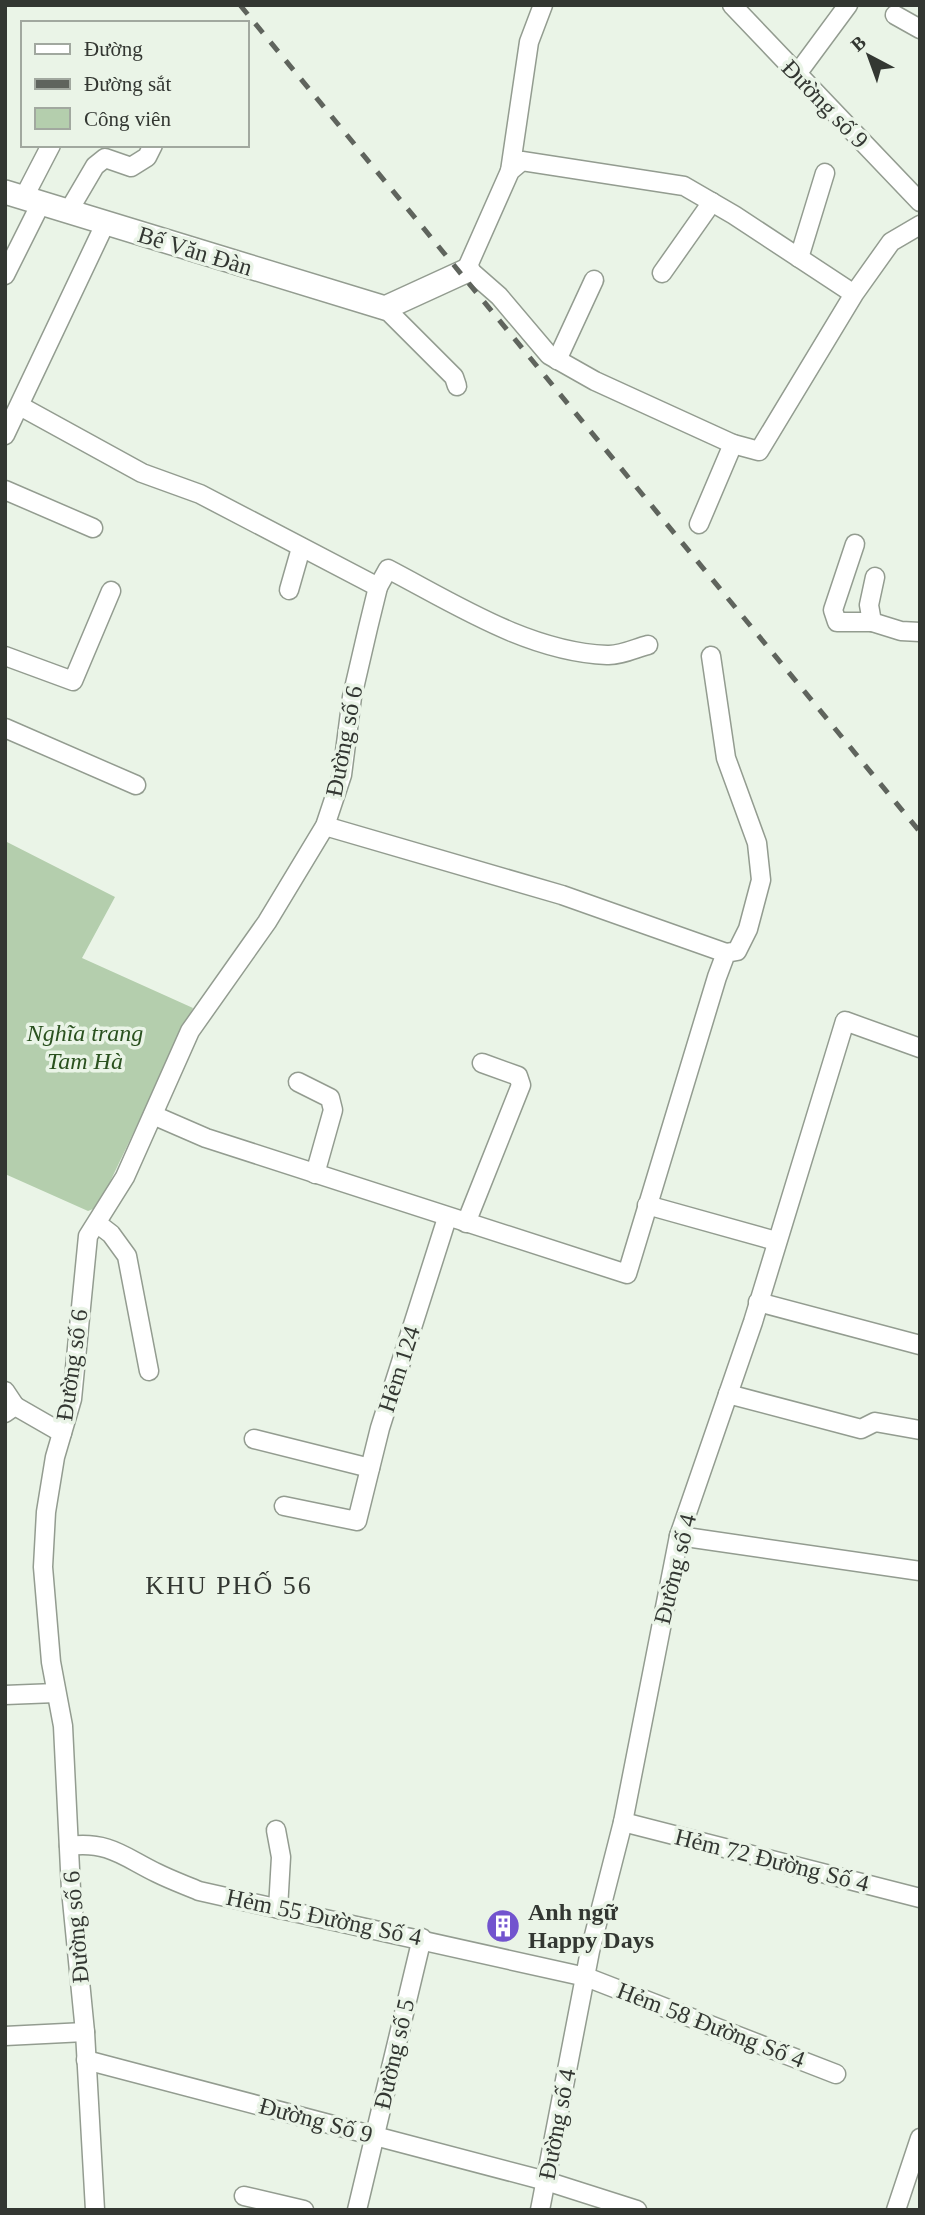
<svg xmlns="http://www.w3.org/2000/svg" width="925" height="2215" viewBox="0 0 925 2215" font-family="Georgia,serif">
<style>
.green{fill:#b4cead}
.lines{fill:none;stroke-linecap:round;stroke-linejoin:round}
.minor-casing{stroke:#939c90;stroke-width:21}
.tertiary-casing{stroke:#939c90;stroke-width:26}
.minor{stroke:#fff;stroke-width:18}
.tertiary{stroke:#fff;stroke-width:23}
.rail{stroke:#5f645d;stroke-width:5;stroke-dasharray:12 12;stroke-linecap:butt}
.labels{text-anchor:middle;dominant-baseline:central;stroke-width:7;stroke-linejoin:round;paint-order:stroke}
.street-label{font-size:24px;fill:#333732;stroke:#eaf4e7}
.park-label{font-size:24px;font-style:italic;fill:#2a511f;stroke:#eaf4e7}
.poi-label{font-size:24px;font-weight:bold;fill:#333732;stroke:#eaf4e7;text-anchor:start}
.neighbourhood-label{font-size:26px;letter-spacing:2px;fill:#333732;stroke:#eaf4e7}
</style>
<rect width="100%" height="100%" fill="#eaf4e7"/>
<polygon class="green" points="5,841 115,897 82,958 193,1008 98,1207 88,1211 5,1174"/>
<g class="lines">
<g class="minor-casing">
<g id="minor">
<polyline points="732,5 920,202"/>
<polyline points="895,15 920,29"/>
<polyline points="797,74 848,5"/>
<polyline points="510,171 529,42 543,5"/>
<polyline points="23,199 51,145"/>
<polyline points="68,212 95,166 105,158 131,167 147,157 153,145"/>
<polyline points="799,258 825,173"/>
<polyline points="662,273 712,202"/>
<polyline points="5,275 40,205"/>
<polyline points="854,294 734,215 684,186 522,161 510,171 467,268 499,296 549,355 595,381 733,444 759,451 854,294 891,242 920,225"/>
<polyline points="385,308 454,377 457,386"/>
<polyline points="557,360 594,280"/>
<polyline points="20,406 142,473 200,494 378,587"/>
<polyline points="5,435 105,224"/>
<polyline points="5,490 93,528"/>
<polyline points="699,524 733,444"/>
<polyline points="855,544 833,610 837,622 872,622"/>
<polyline points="875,577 869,605 872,622 901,631 920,632"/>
<polyline points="289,590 301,548"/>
<polyline points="5,656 73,681 111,591"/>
<polyline points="5,728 136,785"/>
<polyline points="325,826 562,895 726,953"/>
<polyline points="298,1082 330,1098 333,1110 315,1174"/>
<polyline points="153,1115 206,1138 627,1274 717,977 726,953 737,951 748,929 761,880 757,843 726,758 711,656"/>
<polyline points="647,1205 776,1241"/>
<polyline points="466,1223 521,1085 518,1076 482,1063"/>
<polyline points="98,1224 111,1234 127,1256 149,1371"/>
<polyline points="758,1302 920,1345"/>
<polyline points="5,1391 15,1406"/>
<polyline points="728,1394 861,1429 875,1422 920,1430"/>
<polyline points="5,1413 15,1406 62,1433"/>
<polyline points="254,1439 370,1468"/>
<polyline points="284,1506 357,1521 380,1428 447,1218"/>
<polyline points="679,1536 920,1571"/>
<polyline points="5,1695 56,1693"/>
<polyline points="623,1822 920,1898"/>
<polyline points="276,1830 281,1857 278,1909"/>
<path d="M69,1846C109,1841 124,1857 157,1873C171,1880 185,1885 199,1891L586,1977L836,2074"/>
<polyline points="5,2036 85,2032"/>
<polyline points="86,2060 546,2181 637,2210"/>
<polyline points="244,2196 304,2210"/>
<path d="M95,2210L85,2032L71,1890L63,1726L51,1662L43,1567L46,1512L55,1457L72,1399L88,1236L125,1177L190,1031L267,922L325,826L342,775L352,697L368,628L378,587L388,569C455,604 529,652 607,655C620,656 636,648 648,645"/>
<polyline points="357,2210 422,1938"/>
<polyline points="540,2210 590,1951 623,1822 679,1536 753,1322 845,1021 920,1048"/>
<polyline points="896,2210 920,2138"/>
</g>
</g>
<g class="tertiary-casing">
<polyline id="tertiary" points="5,192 385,308 468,270"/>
</g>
<use href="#minor" class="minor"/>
<use href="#tertiary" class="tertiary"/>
<polyline class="rail" points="240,5 920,832"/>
</g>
<defs>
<g id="building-disc" transform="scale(1.75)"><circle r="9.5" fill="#7254ce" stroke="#eaf4e7"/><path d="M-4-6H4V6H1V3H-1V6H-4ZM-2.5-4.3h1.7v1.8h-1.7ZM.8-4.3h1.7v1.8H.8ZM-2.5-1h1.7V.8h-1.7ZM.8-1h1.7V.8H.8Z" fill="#fff"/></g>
</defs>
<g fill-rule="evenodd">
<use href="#building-disc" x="503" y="1926"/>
</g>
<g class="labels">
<g class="street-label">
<text transform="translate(825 104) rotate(46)">Đường số 9</text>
<text transform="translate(195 251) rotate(17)">Bế Văn Đàn</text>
<text transform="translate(344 741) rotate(-79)">Đường số 6</text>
<text transform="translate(72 1365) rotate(-82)">Đường số 6</text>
<text transform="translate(399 1369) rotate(-72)">Hẻm 124</text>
<text transform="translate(675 1569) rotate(-76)">Đường số 4</text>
<text transform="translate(772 1860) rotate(14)">Hẻm 72 Đường Số 4</text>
<text transform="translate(324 1917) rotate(12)">Hẻm 55 Đường Số 4</text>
<text transform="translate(76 1927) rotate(-95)">Đường số 6</text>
<text transform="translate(711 2025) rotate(21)">Hẻm 58 Đường Số 4</text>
<text transform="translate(394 2054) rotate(-77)">Đường số 5</text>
<text transform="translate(316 2120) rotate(15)">Đường Số 9</text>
<text transform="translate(557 2124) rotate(-79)">Đường số 4</text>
</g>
<g class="park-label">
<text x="85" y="1033">Nghĩa trang<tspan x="85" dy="28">Tam Hà</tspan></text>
</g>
<g class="poi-label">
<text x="528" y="1912">Anh ngữ<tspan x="528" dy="28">Happy Days</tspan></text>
</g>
<g class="neighbourhood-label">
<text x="229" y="1585">KHU PHỐ 56</text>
</g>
</g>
<rect width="925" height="2215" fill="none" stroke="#333732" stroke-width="14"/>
<rect x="21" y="21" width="228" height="126" fill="#eaf4e7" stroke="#a1a89f" stroke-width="2"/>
<rect x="35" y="44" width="35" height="10" fill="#ffffff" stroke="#a1a89f" stroke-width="2"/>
<text x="84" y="56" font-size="21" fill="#333732">Đường</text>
<rect x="35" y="79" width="35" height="10" fill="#5f645d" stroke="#a1a89f" stroke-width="2"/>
<text x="84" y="91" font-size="21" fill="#333732">Đường sắt</text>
<rect x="35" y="108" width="35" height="21" fill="#b4cead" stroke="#a1a89f" stroke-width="2"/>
<text x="84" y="126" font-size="21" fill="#333732">Công viên</text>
<g transform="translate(869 56) rotate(319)" stroke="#eaf4e7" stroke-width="5" paint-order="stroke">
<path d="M0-5L12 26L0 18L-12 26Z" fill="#333732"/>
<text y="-10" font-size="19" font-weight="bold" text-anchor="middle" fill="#333732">B</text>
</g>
</svg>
